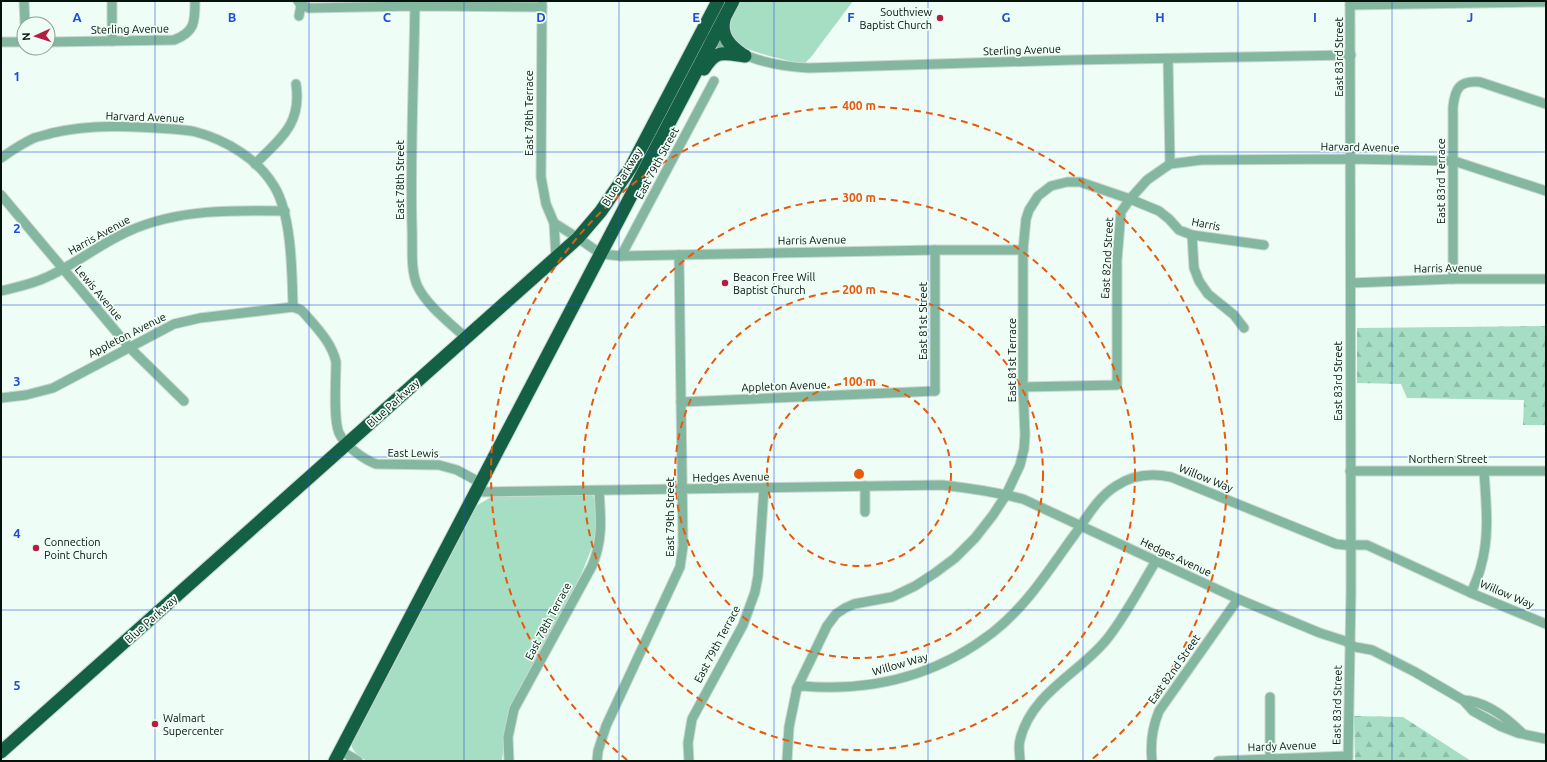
<svg xmlns="http://www.w3.org/2000/svg" width="1547" height="762" viewBox="0 0 1547 762" font-family="Ubuntu,sans-serif">
<style>
.green{fill:#a5dec3}
.forest{fill:url(#forest-firs)}
.lines{fill:none;stroke-linecap:round;stroke-linejoin:round}
.minor-casing{stroke:#c9d7d0;stroke-width:11}
.highway-casing{stroke:#c9d7d0;stroke-width:15}
.minor{stroke:#84b79f;stroke-width:9}
.highway{stroke:#146045;stroke-width:13}
.grid{fill:none;stroke:#1d4ed8;stroke-width:1;stroke-opacity:0.55}
.ring{fill:none;stroke:#e8590c;stroke-width:2;stroke-dasharray:7 5}
.poi-dot{fill:#b11e42;stroke:#eefdf5;stroke-width:1.5}
.labels{text-anchor:middle;dominant-baseline:central;stroke-width:3.5;stroke-linejoin:round;paint-order:stroke}
.poi-label{font-size:11px;fill:#05120c;stroke:#eefdf5;text-anchor:start}
.street-label{font-size:11px;fill:#05120c;stroke:#eefdf5}
.grid-label{font-size:13px;text-anchor:middle;font-weight:bold;fill:#1d4ed8;stroke:#eefdf5;stroke-width:3.5;stroke-linejoin:round;paint-order:stroke}
.centre{fill:#e8590c;stroke:#eefdf5;stroke-width:2}
.ring-label{font-size:12px;text-anchor:middle;font-weight:bold;fill:#e8590c;stroke:#eefdf5;stroke-width:3.5;stroke-linejoin:round;paint-order:stroke}
</style>
<defs>
<pattern id="forest-firs" width="22" height="20" patternUnits="userSpaceOnUse"><rect width="22" height="20" fill="#a5dec3"/><path d="M5 1l3.5 6h-7zM16 11l3.5 6h-7z" fill="#8dbda6"/></pattern>
</defs>
<rect width="100%" height="100%" fill="#eefdf5"/>
<g class="green">
<path d="M740,1H853L811,57L805,63H800C786,60 735,50 730,36C726,24 735,11 740,1Z"/>
<path d="M592,495L595,498L596,528L593,545L580,577L518,692L506,725L502,761H367C360,757 352,752 351,743L476,506L491,497Z"/>
</g>
<g class="forest">
<polygon points="1546,326 1546,425 1523,425 1524,400 1407,398 1401,384 1357,383 1357,328"/>
<polygon points="1354,716 1403,717 1471,761 1355,761"/>
</g>
<g class="lines">
<g class="minor-casing">
<g id="minor">
<polyline points="24,1 25,24"/>
<polyline points="112,1 112,41"/>
<polyline points="298,1 301,5 309,8 415,6 542,7"/>
<path d="M415,1C414,77 410,152 412,228C413,246 410,268 417,285C426,305 451,324 466,338"/>
<polyline points="542,1 541,177 546,204 554,223 556,258"/>
<polyline points="1350,5 1546,2"/>
<polyline points="299,16 301,5"/>
<path d="M708,38C745,57 768,66 809,68L1071,60L1351,55"/>
<polyline points="1,42 24,42"/>
<path d="M48,42L174,40C195,32 195,22 195,1"/>
<polyline points="1168,59 1170,164"/>
<path d="M1,158C11,151 23,143 34,138C40,136 46,135 52,133C91,124 133,126 172,129C180,130 189,130 196,132C226,140 258,159 274,186C292,215 292,274 293,307"/>
<path d="M255,164C281,138 302,124 296,84"/>
<polyline points="1,195 129,347 184,401"/>
<polyline points="554,223 578,238 601,254 621,256 935,250 1023,250"/>
<polyline points="1192,235 1194,268 1199,281 1208,294 1234,315 1244,328"/>
<polyline points="935,250 935,391"/>
<polyline points="621,256 714,81"/>
<path d="M1453,279V107C1455,89 1459,80 1480,82L1546,104"/>
<polyline points="1351,283 1453,279 1546,279"/>
<path d="M1,291C17,287 33,284 47,277C76,264 101,243 129,231C178,209 233,210 285,211"/>
<polyline points="1023,387 1117,385 1117,260 1121,212 1130,199 1147,180 1170,164 1201,160 1351,159 1454,161 1546,191"/>
<path d="M1,398L26,395L53,388L174,324L200,318L293,307L301,310L304,313C317,328 332,343 336,362C336,379 333,419 339,433C345,446 363,459 376,464L439,465L457,470L481,483"/>
<polyline points="681,402 935,391"/>
<polyline points="1350,471 1546,471"/>
<path d="M476,492L942,485C969,488 996,492 1023,499L1238,599L1320,633L1345,641L1355,647L1372,650L1415,672L1463,700L1473,711L1500,726L1518,733L1546,739"/>
<polyline points="865,512 865,486"/>
<path d="M1471,593C1475,584 1479,575 1481,566C1490,535 1486,503 1484,471"/>
<path d="M797,688L802,686C872,692 936,676 992,633C1027,606 1050,568 1075,534C1087,517 1098,497 1116,486C1132,475 1152,473 1171,477L1336,544L1345,545H1367L1471,593L1546,624"/>
<path d="M1463,700C1485,701 1507,718 1522,733"/>
<polyline points="341,751 358,761"/>
<polyline points="1270,758 1270,697"/>
<path d="M509,761L508,737L514,709L592,566C603,540 601,519 599,491"/>
<polyline points="597,761 598,751 606,726 680,567 683,546 679,255"/>
<polyline points="689,761 688,743 692,719 743,625 755,592 758,576 764,488"/>
<polyline points="787,761 789,727 797,688 827,626 836,614 845,608 854,604 892,597 915,586 935,573 955,558 975,538 993,515 1006,495 1020,465 1024,449 1025,435 1023,387 1023,250 1026,219 1029,210 1038,196 1051,186 1067,182 1080,182 1130,199 1159,211 1169,219 1179,230 1192,235 1264,245"/>
<path d="M1020,761C1020,754 1018,746 1020,740C1031,693 1080,673 1107,639C1126,615 1140,587 1156,561"/>
<path d="M1152,761C1150,743 1152,728 1159,711L1238,599"/>
<polyline points="1218,761 1348,756"/>
<polyline points="1348,761 1351,590 1350,1"/>
</g>
</g>
<g class="highway-casing">
<g id="highway">
<path d="M724,19C720,36 730,46 743,55"/>
<path d="M704,69C716,49 724,53 745,56"/>
<polyline points="1,752 578,238 601,211 631,167 718,1"/>
<polyline points="335,761 733,1"/>
</g>
</g>
<use href="#minor" class="minor"/>
<use href="#highway" class="highway"/>
</g>
<path class="grid" d="M155,1V761M309,1V761M464,1V761M619,1V761M774,1V761M928,1V761M1083,1V761M1238,1V761M1392,1V761M1,152H1546M1,305H1546M1,457H1546M1,610H1546"/>
<g class="ring">
<circle cx="859" cy="474" r="92"/>
<circle cx="859" cy="474" r="184"/>
<circle cx="859" cy="474" r="276"/>
<path d="M627 760A368 368 0 1 1 1091 760"/>
</g>
<g class="poi-dot">
<circle cx="940" cy="18" r="4"/>
<circle cx="725" cy="283" r="4"/>
<circle cx="36" cy="548" r="4"/>
<circle cx="155" cy="724" r="4"/>
</g>
<g class="labels">
<g class="poi-label">
<text x="932" y="12" text-anchor="end">Southview<tspan x="932" dy="13">Baptist Church</tspan></text>
<text x="733" y="277">Beacon Free Will<tspan x="733" dy="13">Baptist Church</tspan></text>
<text x="44" y="542">Connection<tspan x="44" dy="13">Point Church</tspan></text>
<text x="163" y="718">Walmart<tspan x="163" dy="13">Supercenter</tspan></text>
</g>
<g class="street-label">
<text transform="translate(130 29) rotate(-1)">Sterling Avenue</text>
<text transform="translate(1022 50) rotate(-2)">Sterling Avenue</text>
<text transform="translate(1339 57) rotate(-90)">East 83rd Street</text>
<text transform="translate(529 113) rotate(-90)">East 78th Terrace</text>
<text transform="translate(145 117) rotate(2)">Harvard Avenue</text>
<text transform="translate(1360 147) rotate(1)">Harvard Avenue</text>
<text transform="translate(657 163) rotate(-62)">East 79th Street</text>
<text transform="translate(622 177) rotate(-58)">Blue Parkway</text>
<text transform="translate(400 180) rotate(-90)">East 78th Street</text>
<text transform="translate(1441 181) rotate(-90)">East 83rd Terrace</text>
<text transform="translate(1206 224) rotate(11)">Harris</text>
<text transform="translate(99 235) rotate(-29)">Harris Avenue</text>
<text transform="translate(812 240) rotate(-1)">Harris Avenue</text>
<text transform="translate(1107 258) rotate(-87)">East 82nd Street</text>
<text transform="translate(1448 268) rotate(-1)">Harris Avenue</text>
<text transform="translate(99 293) rotate(50)">Lewis Avenue</text>
<text transform="translate(923 321) rotate(-90)">East 81st Street</text>
<text transform="translate(127 335) rotate(-27)">Appleton Avenue</text>
<text transform="translate(1012 360) rotate(-90)">East 81st Terrace</text>
<text transform="translate(1338 381) rotate(-90)">East 83rd Street</text>
<text transform="translate(784 386) rotate(-2)">Appleton Avenue</text>
<text transform="translate(393 403) rotate(-42)">Blue Parkway</text>
<text transform="translate(413 453) rotate(1)">East Lewis</text>
<text x="1448" y="459">Northern Street</text>
<text transform="translate(731 477) rotate(-1)">Hedges Avenue</text>
<text transform="translate(1206 478) rotate(22)">Willow Way</text>
<text transform="translate(670 517) rotate(-90)">East 79th Street</text>
<text transform="translate(1176 557) rotate(25)">Hedges Avenue</text>
<text transform="translate(1507 594) rotate(23)">Willow Way</text>
<text transform="translate(151 619) rotate(-42)">Blue Parkway</text>
<text transform="translate(548 621) rotate(-62)">East 78th Terrace</text>
<text transform="translate(717 644) rotate(-62)">East 79th Terrace</text>
<text transform="translate(900 664) rotate(-16)">Willow Way</text>
<text transform="translate(1174 669) rotate(-55)">East 82nd Street</text>
<text transform="translate(1337 705) rotate(-89)">East 83rd Street</text>
<text transform="translate(1282 746) rotate(-2)">Hardy Avenue</text>
</g>
</g>
<g class="grid-label">
<text x="77" y="22">A</text>
<text x="232" y="22">B</text>
<text x="387" y="22">C</text>
<text x="541" y="22">D</text>
<text x="696" y="22">E</text>
<text x="851" y="22">F</text>
<text x="1006" y="22">G</text>
<text x="1160" y="22">H</text>
<text x="1315" y="22">I</text>
<text x="1470" y="22">J</text>
<text x="17" y="81">1</text>
<text x="17" y="233">2</text>
<text x="17" y="386">3</text>
<text x="17" y="538">4</text>
<text x="17" y="690">5</text>
</g>
<circle cx="859" cy="474" r="6" class="centre"/>
<g class="ring-label">
<text x="859" y="110">400 m</text>
<text x="859" y="202">300 m</text>
<text x="859" y="294">200 m</text>
<text x="859" y="386">100 m</text>
</g>
<rect width="1547" height="762" fill="none" stroke="#05120c" stroke-width="4"/>
<g transform="translate(36 36) rotate(267)"><circle r="19" fill="#eefdf5" stroke="#919f98"/>
<path d="M0-3L7 15L0 10L-7 15Z" fill="#b11e42"/>
<text y="-6" font-size="11" font-weight="bold" text-anchor="middle" fill="#05120c">N</text>
</g>
</svg>
